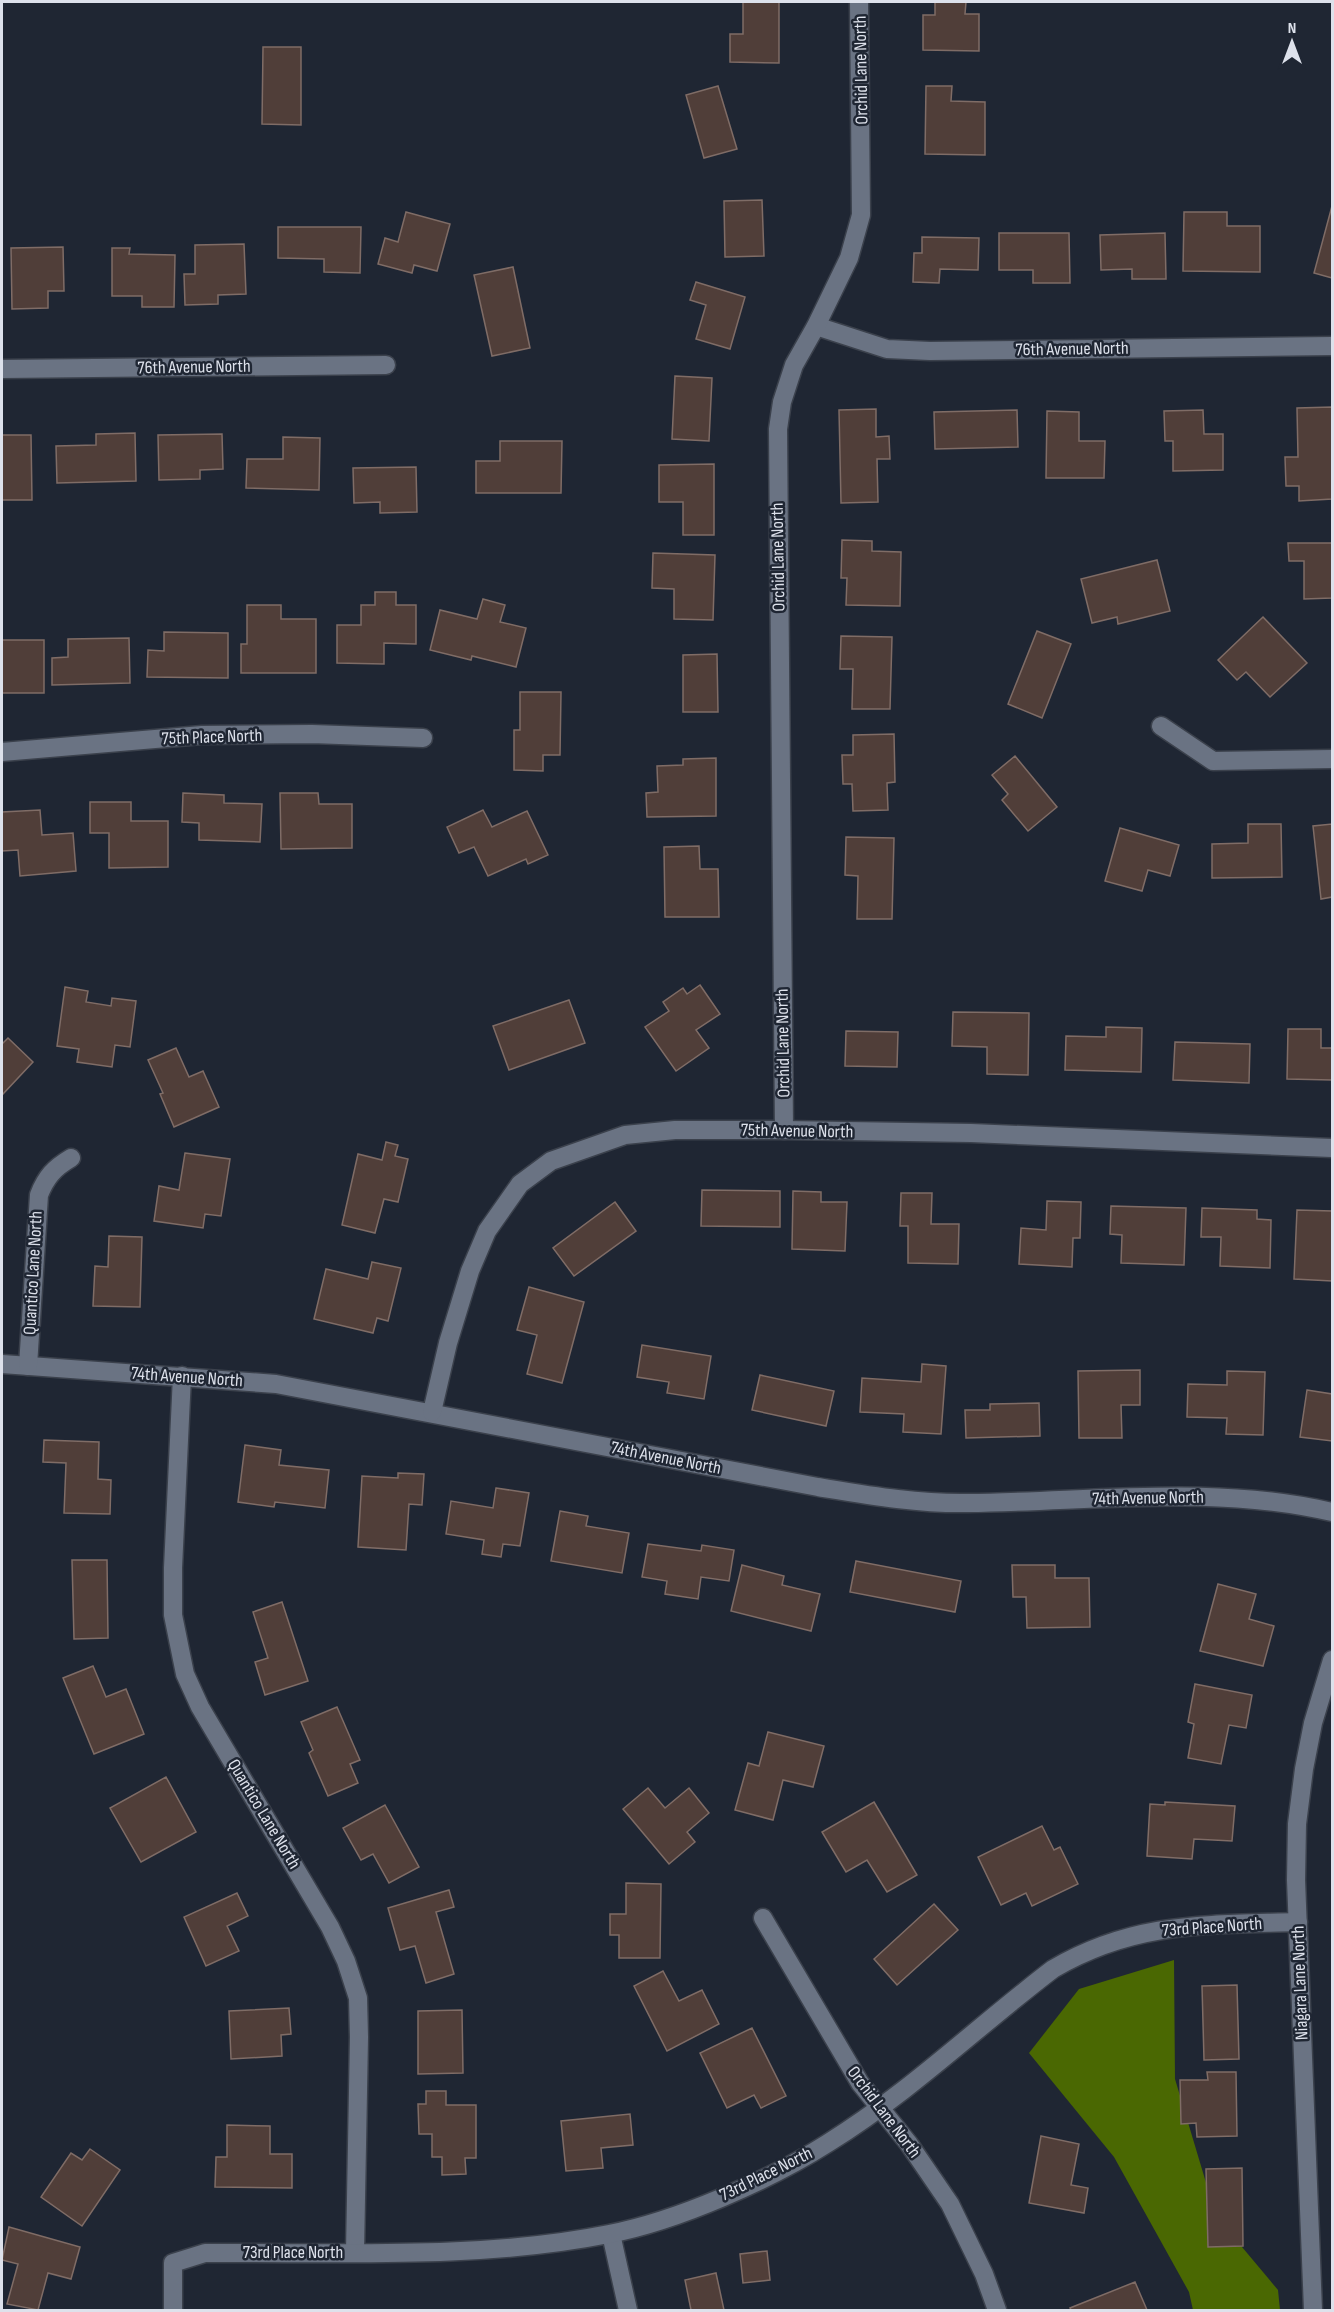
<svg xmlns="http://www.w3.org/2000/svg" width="1334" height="2312" viewBox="0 0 1334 2312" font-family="'Sofia Sans Condensed',sans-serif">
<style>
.forest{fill:#4a6802}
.building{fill:#503e39;stroke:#7f6c66;stroke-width:1.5}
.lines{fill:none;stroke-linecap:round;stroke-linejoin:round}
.minor-casing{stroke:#3b414c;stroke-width:21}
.minor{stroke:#6a7383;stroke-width:18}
.labels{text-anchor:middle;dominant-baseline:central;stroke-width:5;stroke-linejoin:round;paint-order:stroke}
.street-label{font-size:18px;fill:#dde1eb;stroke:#1f2633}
</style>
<rect width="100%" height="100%" fill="#1f2633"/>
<polygon class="forest" points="1174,1960 1175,2079 1216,2216 1278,2290 1280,2310 1193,2310 1189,2292 1114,2157 1029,2053 1079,1989"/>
<g class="building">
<polygon points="743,2 779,2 779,63 730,62 730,34 743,34"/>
<polygon points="935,2 966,2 965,14 979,14 979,51 923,50 923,15 935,15"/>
<polygon points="263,47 301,47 301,125 262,124"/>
<polygon points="718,86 737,149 704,158 686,95"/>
<polygon points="926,86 952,86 951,101 985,102 985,155 925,154"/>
<polygon points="762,200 764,256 725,257 724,201"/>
<polygon points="1332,206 1332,278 1314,273"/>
<polygon points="406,212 450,224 437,271 414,265 412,273 378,264 385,238 398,242"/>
<polygon points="1184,212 1227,212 1227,226 1260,226 1260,272 1183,271"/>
<polygon points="278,227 361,227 360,273 324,272 324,259 278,258"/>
<polygon points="999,233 1069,233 1070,283 1033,283 1033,270 999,270"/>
<polygon points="1165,233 1166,279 1132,279 1132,269 1101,270 1100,235"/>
<polygon points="922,237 979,238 978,270 940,269 939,283 913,282 914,253 922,253"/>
<polygon points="244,244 246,294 218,295 218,304 185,305 184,274 195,274 195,245"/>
<polygon points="63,247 64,291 48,291 48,308 12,309 11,248"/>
<polygon points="112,248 130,248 129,254 175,255 174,307 142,307 142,296 112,296"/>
<polygon points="513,267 530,348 492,356 474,275"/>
<polygon points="696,282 745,297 730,349 696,339 706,305 690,300"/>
<polygon points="675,376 712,378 709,441 672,439"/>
<polygon points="1332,407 1332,499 1299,501 1299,486 1286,486 1285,457 1298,457 1297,408"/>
<polygon points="876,409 876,437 889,436 890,459 877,459 878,502 841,503 839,410"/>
<polygon points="1017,410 1018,447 935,449 934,412"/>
<polygon points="1203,410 1204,434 1223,434 1223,470 1173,471 1173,441 1165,441 1164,411"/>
<polygon points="1047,411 1079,412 1079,441 1105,441 1104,478 1046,478"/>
<polygon points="135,433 136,481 57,483 56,446 96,445 96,434"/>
<polygon points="222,434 223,469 200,470 200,479 159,480 158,435"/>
<polygon points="2,435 31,435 32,500 2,500"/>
<polygon points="283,437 320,438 319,490 246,488 247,459 283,459"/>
<polygon points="500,441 562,441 561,493 476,493 476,461 500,461"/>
<polygon points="714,464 714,535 683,535 683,502 659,502 659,465"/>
<polygon points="416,467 417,512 380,513 380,502 354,503 353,468"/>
<polygon points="842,540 872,541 872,551 901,552 900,606 846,605 847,578 841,578"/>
<polygon points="1288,543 1332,543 1332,598 1304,599 1304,561 1289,561"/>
<polygon points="653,553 715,555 713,620 674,619 674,589 652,588"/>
<polygon points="1157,560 1170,611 1118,624 1117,617 1092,623 1081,579"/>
<polygon points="375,592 396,592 396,605 416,605 416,644 384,643 384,664 337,663 337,625 361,625 361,605 375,605"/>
<polygon points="483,599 505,605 500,622 526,628 516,667 472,656 471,660 430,650 440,610 477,619"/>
<polygon points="247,605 281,605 281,619 316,619 316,673 241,673 241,644 247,644"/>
<polygon points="1263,617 1307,663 1270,697 1246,672 1237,680 1218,660"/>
<polygon points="1037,631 1071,644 1042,718 1008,704"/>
<polygon points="164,632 228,633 228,678 147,677 148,650 164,651"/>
<polygon points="841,636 892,637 890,709 852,709 853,669 840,669"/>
<polygon points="129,638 130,683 52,685 52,658 68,657 68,639"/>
<rect x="2" y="640" width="42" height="53"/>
<polygon points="717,654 718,712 683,712 683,655"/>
<polygon points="520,692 561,692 560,755 543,755 543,771 514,770 514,730 520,730"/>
<polygon points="894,734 895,782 887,783 888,810 853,811 852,784 843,784 842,755 853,755 853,735"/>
<polygon points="1015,756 1057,807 1028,831 1002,800 1008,794 992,775"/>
<polygon points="716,758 716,816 647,817 646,793 658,792 657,766 683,765 683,759"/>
<polygon points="183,793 224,795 224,803 262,804 260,842 199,840 199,823 182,822"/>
<polygon points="280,793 318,793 319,804 352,804 352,848 281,849"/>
<polygon points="90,802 131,802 131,821 168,821 168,867 109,868 109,833 90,833"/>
<polygon points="40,810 42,835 73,833 76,871 20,876 18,850 2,851 2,812"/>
<polygon points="483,810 492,827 527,811 548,855 528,864 526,859 488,876 474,847 459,853 447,827"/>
<polygon points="1248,824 1281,824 1282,877 1212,878 1212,844 1248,843"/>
<polygon points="1332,824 1332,897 1321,899 1313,826"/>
<polygon points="1120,828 1179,845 1170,876 1148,870 1142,891 1105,881"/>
<polygon points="846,837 894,838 892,919 857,919 858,876 845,875"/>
<polygon points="699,846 700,869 718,869 719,917 665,917 664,847"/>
<polygon points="700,985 720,1014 696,1030 709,1048 676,1071 645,1027 669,1011 663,1002 683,988 687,994"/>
<polygon points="65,987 88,991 86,1002 111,1006 112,998 136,1001 130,1047 115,1045 112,1067 77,1062 79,1049 57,1046"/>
<polygon points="569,1000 585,1043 509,1070 493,1026"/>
<polygon points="953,1012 1029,1013 1028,1075 987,1074 987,1047 952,1046"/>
<polygon points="1106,1027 1142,1028 1141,1072 1065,1070 1066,1036 1106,1037"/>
<polygon points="1288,1029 1321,1029 1321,1048 1332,1048 1332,1080 1287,1079"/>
<polygon points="846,1031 898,1032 897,1067 845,1066"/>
<polygon points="8,1038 33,1062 2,1095 2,1044"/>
<polygon points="1175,1042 1250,1044 1249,1083 1173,1080"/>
<polygon points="176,1048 189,1077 203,1071 219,1107 174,1127 160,1094 163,1093 148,1060"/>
<polygon points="386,1142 398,1145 395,1156 408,1159 398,1202 384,1199 375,1233 342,1225 358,1154 382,1160"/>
<polygon points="185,1153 230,1159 221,1216 205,1214 203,1228 154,1221 159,1186 179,1190"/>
<polygon points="702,1190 780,1191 780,1227 701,1226"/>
<polygon points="793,1191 821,1192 821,1202 847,1202 845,1251 792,1249"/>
<polygon points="901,1193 932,1193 931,1224 959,1224 958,1264 908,1263 908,1226 900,1226"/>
<polygon points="1047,1201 1081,1202 1080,1238 1073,1238 1072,1267 1019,1264 1021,1228 1046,1230"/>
<polygon points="615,1202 636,1231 574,1276 553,1248"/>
<polygon points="1111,1206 1186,1208 1184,1265 1121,1263 1122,1235 1110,1234"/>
<polygon points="1202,1208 1257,1210 1257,1219 1271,1220 1270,1268 1220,1266 1221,1237 1201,1237"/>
<polygon points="1297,1210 1332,1211 1332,1281 1294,1279"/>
<polygon points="109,1236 142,1237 140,1307 93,1306 95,1266 108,1267"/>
<polygon points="372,1262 401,1268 388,1321 377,1318 373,1333 314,1319 326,1269 368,1279"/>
<polygon points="529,1287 584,1302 562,1383 527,1374 537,1335 517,1330"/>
<polygon points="642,1345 711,1356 704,1399 667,1393 669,1382 637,1377"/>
<polygon points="922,1364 946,1366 941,1434 903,1432 904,1414 860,1412 862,1378 921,1382"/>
<polygon points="1140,1370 1140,1405 1121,1405 1122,1438 1079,1438 1078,1371"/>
<polygon points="1227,1371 1265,1372 1263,1435 1226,1434 1227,1418 1187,1417 1188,1384 1227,1385"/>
<polygon points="760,1375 834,1391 826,1426 752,1410"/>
<polygon points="1307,1390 1332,1394 1332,1441 1300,1437"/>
<polygon points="1039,1403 1040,1436 966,1438 965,1410 990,1410 990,1404"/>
<polygon points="44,1440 99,1442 98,1479 111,1480 110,1514 64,1513 66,1463 43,1462"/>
<polygon points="245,1445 281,1450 279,1465 329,1470 325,1508 275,1502 274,1507 238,1502"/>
<polygon points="398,1473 424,1474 422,1505 409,1504 406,1550 358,1547 362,1476 398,1478"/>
<polygon points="496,1488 529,1493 520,1546 503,1544 501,1557 482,1554 484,1540 446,1534 451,1501 493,1508"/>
<polygon points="560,1511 588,1516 586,1526 629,1533 622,1573 551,1561"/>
<polygon points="648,1544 701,1551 702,1545 734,1550 729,1581 701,1577 698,1599 665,1594 667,1581 642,1577"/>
<polygon points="72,1560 107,1560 108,1638 74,1639"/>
<polygon points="856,1561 961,1581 955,1612 850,1592"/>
<polygon points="742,1565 784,1576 782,1585 820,1594 811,1631 731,1611"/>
<polygon points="1012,1565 1055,1565 1055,1578 1089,1578 1090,1627 1027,1628 1026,1597 1013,1597"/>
<polygon points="1218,1584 1256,1594 1249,1619 1274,1626 1263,1666 1200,1651"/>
<polygon points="282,1602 308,1681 265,1695 255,1662 268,1658 253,1612"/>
<polygon points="93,1666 106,1697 126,1689 144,1734 94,1754 63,1678"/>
<polygon points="1195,1684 1252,1695 1246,1728 1229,1725 1221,1764 1188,1758 1194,1724 1188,1722"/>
<polygon points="337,1707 360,1760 350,1764 358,1783 328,1796 309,1753 313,1750 301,1722"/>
<polygon points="768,1732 824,1746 813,1787 783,1780 773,1820 735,1810 748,1763 759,1766"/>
<polygon points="166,1777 196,1832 141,1862 110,1808"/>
<polygon points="648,1788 665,1808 689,1788 709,1813 687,1832 695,1842 669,1864 623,1809"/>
<polygon points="874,1802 917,1875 887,1892 867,1860 846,1872 822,1832"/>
<polygon points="1165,1802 1235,1806 1232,1841 1194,1839 1192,1859 1147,1856 1150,1804 1165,1805"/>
<polygon points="385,1805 419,1867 389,1883 373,1854 361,1860 343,1828"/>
<polygon points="1042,1826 1054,1850 1060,1847 1078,1884 1032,1906 1026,1893 1001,1905 978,1857"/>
<polygon points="626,1883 661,1884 660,1958 619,1958 619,1935 610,1935 610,1914 626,1914"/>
<polygon points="449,1890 454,1907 436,1912 454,1974 426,1983 415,1946 400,1950 388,1908"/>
<polygon points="237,1893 248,1916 227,1926 239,1951 206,1966 184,1917"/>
<polygon points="934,1904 958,1930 897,1985 874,1959"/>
<polygon points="663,1971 679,2001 702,1990 719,2024 667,2051 634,1986"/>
<polygon points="1237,1985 1239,2059 1204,2060 1202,1986"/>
<polygon points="289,2008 291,2034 281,2035 282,2056 231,2059 229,2011"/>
<polygon points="462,2010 463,2073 418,2074 418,2011"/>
<polygon points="752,2028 786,2096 761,2108 754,2095 727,2108 700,2053"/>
<polygon points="1207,2072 1236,2072 1237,2136 1197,2137 1196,2123 1181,2124 1180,2080 1208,2080"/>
<polygon points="426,2091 446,2091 446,2105 476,2105 476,2158 465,2158 466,2174 442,2175 442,2157 432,2157 432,2134 419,2134 418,2104 426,2104"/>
<polygon points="630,2114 633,2145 601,2148 603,2168 566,2171 561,2121"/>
<polygon points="227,2125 270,2126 270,2154 292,2154 292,2188 215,2187 216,2157 227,2157"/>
<polygon points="1041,2136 1079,2144 1071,2185 1088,2188 1084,2213 1029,2203"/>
<polygon points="90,2149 120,2170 82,2226 41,2197 71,2153 82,2160"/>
<polygon points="1242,2168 1243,2246 1208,2247 1206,2169"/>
<polygon points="9,2227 80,2247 71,2279 48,2273 38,2310 7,2304 18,2264 2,2260"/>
<polygon points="767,2251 770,2280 743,2283 740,2254"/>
<polygon points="716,2273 724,2310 691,2310 685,2280"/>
<polygon points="1135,2282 1147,2310 1071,2310 1070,2308"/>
</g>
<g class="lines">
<g class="minor-casing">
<g id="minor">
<polyline points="816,326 887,349 930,351 1332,346"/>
<polyline points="2,369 386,365"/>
<polyline points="1161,726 1213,761 1332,759"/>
<polyline points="2,752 202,735 312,734 423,738"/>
<polyline points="784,1130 778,429 782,402 794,365 816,326 849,258 861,215 859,2"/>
<path d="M2,1364L276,1384L818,1487C867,1495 918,1504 968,1503C1089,1502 1213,1484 1332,1512"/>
<path d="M28,1366L39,1195C46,1177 54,1168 71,1158"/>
<polyline points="182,1376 173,1568 173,1615 185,1674 200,1707 330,1927 346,1961 358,1998 359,2037 355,2252"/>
<polyline points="432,1412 448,1343 470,1271 487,1231 520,1184 551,1161 625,1135 675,1130 784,1130 971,1133 1332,1148"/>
<polyline points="763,1918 860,2083 909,2144 950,2204 984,2274 997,2310"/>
<polyline points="611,2234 628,2310"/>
<path d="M173,2310V2263L205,2253C338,2252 479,2260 609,2234C677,2221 770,2180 828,2143C909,2093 978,2026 1053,1969C1135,1921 1207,1925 1298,1922"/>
<polyline points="1313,2310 1296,1880 1297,1824 1304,1769 1313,1723 1332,1660"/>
</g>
</g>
<use href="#minor" class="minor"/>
</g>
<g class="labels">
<g class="street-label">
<text transform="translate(861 70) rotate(-91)">Orchid Lane North</text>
<text transform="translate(1072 349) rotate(-1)">76th Avenue North</text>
<text transform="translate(194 367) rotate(-1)">76th Avenue North</text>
<text transform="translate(778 557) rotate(-91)">Orchid Lane North</text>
<text transform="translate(212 737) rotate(-2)">75th Place North</text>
<text transform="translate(783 1043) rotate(-91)">Orchid Lane North</text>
<text transform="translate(797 1131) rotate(1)">75th Avenue North</text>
<text transform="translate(33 1273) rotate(-87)">Quantico Lane North</text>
<text transform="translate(187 1377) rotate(4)">74th Avenue North</text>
<text transform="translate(666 1458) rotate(11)">74th Avenue North</text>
<text transform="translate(1148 1498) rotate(-1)">74th Avenue North</text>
<text transform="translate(264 1814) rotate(59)">Quantico Lane North</text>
<text transform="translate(1212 1927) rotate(-4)">73rd Place North</text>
<text transform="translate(1300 1983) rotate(-92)">Niagara Lane North</text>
<text transform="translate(884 2112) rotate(53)">Orchid Lane North</text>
<text transform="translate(766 2174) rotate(-26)">73rd Place North</text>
<text x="293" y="2252">73rd Place North</text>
</g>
</g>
<rect width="1334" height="2312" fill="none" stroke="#dde1eb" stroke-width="6"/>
<g transform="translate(1292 42)" stroke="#1f2633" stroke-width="4.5" paint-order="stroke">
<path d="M0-4.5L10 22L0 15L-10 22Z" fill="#dde1eb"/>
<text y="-9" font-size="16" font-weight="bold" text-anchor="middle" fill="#dde1eb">N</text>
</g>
</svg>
